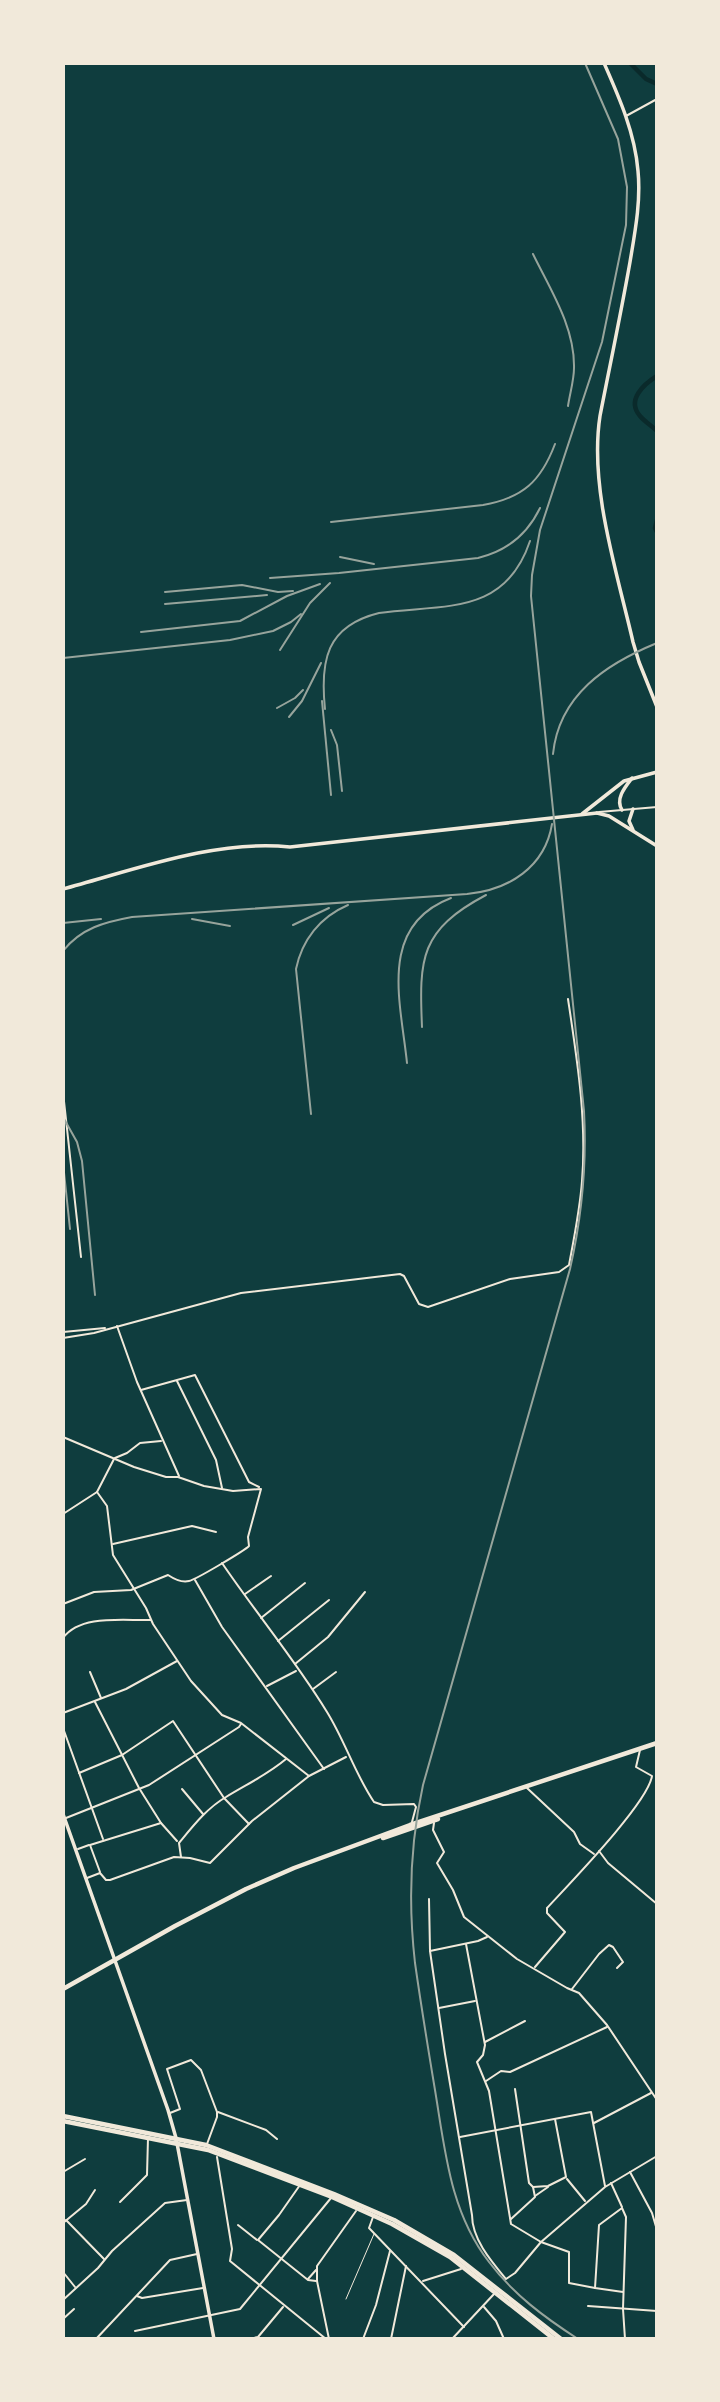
<svg xmlns="http://www.w3.org/2000/svg" width="720" height="2402" viewBox="0 0 720 2402" font-family="'Playfair Display',serif">
<style>
.lines{fill:none;stroke-linecap:round;stroke-linejoin:round}
.river{stroke:#0a2a2b;stroke-width:4.5}
.service{stroke:#f1e9da;stroke-width:1}
.minor{stroke:#f1e9da;stroke-width:2}
.tertiary{stroke:#f1e9da;stroke-width:2.5}
.secondary{stroke:#f1e9da;stroke-width:3.5}
.primary{stroke:#f1e9da;stroke-width:3.5}
.trunk{stroke:#f1e9da;stroke-width:4.5}
.rail{stroke:#97a49c;stroke-width:2}
</style>
<rect width="100%" height="100%" fill="#0f3d3e"/>
<g class="lines">
<g class="river">
<polyline points="630,63 646,79 657,84"/>
<path d="M657,376C644,384 626,400 640,416C645,422 652,426 657,431"/>
<polyline points="657,520 655,528 657,532"/>
</g>
<polyline class="service" points="346,2299 374,2234"/>
<g class="minor">
<polyline points="626,116 657,99"/>
<polyline points="599,812 657,807"/>
<polyline points="63,1092 81,1257"/>
<polyline points="117,1326 137,1382 179,1476"/>
<polyline points="63,1332 105,1328"/>
<path d="M63,1338L94,1333L241,1293L400,1274L404,1276L419,1304L428,1307L510,1279L559,1272L569,1265C574,1238 580,1209 582,1181C587,1120 577,1059 568,999"/>
<polyline points="177,1381 216,1460 222,1488"/>
<polyline points="141,1390 195,1375 249,1482 259,1487"/>
<path d="M63,1437L134,1467L166,1477H178L204,1486L233,1491L261,1489L248,1537L249,1546C244,1551 195,1580 189,1581C181,1583 174,1579 168,1575L131,1590L94,1592L63,1604"/>
<polyline points="115,1458 127,1453 140,1443 161,1441"/>
<polyline points="97,1492 107,1506 113,1555 146,1608 153,1624 191,1681 222,1715 241,1723 309,1776"/>
<polyline points="63,1514 97,1492 114,1459"/>
<polyline points="113,1544 192,1526 216,1532"/>
<path d="M222,1563C256,1613 296,1661 327,1712C345,1741 355,1774 374,1802L383,1805L414,1804L416,1807L412,1822"/>
<polyline points="195,1580 222,1627 324,1769"/>
<polyline points="245,1594 271,1576"/>
<polyline points="261,1618 305,1583"/>
<path d="M63,1638C81,1614 124,1621 151,1620"/>
<polyline points="278,1641 329,1600"/>
<polyline points="295,1664 328,1637 365,1592"/>
<polyline points="90,1672 101,1698"/>
<polyline points="267,1686 296,1671"/>
<polyline points="313,1689 336,1672"/>
<polyline points="95,1702 139,1788 161,1823"/>
<polyline points="63,1713 126,1689 177,1661"/>
<polyline points="63,1728 103,1839"/>
<polyline points="79,1773 122,1755 173,1721 224,1798 249,1824"/>
<polyline points="527,1788 574,1832 580,1844 594,1854"/>
<polyline points="182,1789 203,1814"/>
<polyline points="66,1818 149,1785 239,1727 241,1724"/>
<polyline points="434,1823 433,1830 444,1852 437,1863 453,1890 464,1917 517,1959 567,1988 579,1993 607,2025 657,2100"/>
<polyline points="78,1849 89,1845"/>
<polyline points="599,1851 608,1863 657,1904"/>
<path d="M181,1857L179,1843C193,1826 207,1808 226,1797C247,1784 267,1775 286,1759"/>
<polyline points="100,1872 90,1845 161,1823 177,1841"/>
<polyline points="87,1878 100,1873 106,1880 110,1880 174,1857 190,1858 210,1863 252,1821 309,1776 346,1757"/>
<polyline points="429,1899 430,1951 478,1941 487,1937"/>
<polyline points="466,1944 485,2045 483,2055 477,2062 489,2091 511,2224 541,2242 605,2187 657,2156"/>
<path d="M430,1951L445,2054L472,2215C472,2239 491,2261 506,2279L515,2273L541,2242L569,2252V2283L595,2288"/>
<path d="M535,1967L565,1932L547,1913V1908C569,1884 648,1803 652,1776L636,1767L640,1750"/>
<polyline points="572,1989 599,1954 609,1945 613,1947 623,1962 617,1968"/>
<polyline points="439,2008 475,2001"/>
<polyline points="485,2042 525,2021"/>
<polyline points="486,2081 501,2071 510,2072 607,2027"/>
<polyline points="515,2089 529,2183 533,2187 548,2186 566,2177 555,2119"/>
<polyline points="218,2112 266,2130 277,2139"/>
<polyline points="170,2113 180,2109 167,2069 191,2060 201,2070 217,2112 217,2117 207,2144"/>
<polyline points="594,2123 651,2093"/>
<polyline points="460,2137 591,2112 605,2186"/>
<polyline points="217,2157 232,2249 230,2261 326,2339"/>
<polyline points="63,2172 85,2159"/>
<polyline points="630,2172 652,2213 657,2230"/>
<polyline points="567,2179 585,2201"/>
<polyline points="611,2183 622,2207"/>
<polyline points="300,2185 279,2215 258,2240 308,2280 316,2281"/>
<polyline points="535,2196 548,2187"/>
<polyline points="120,2202 147,2175 148,2138"/>
<polyline points="373,2217 369,2228 464,2327"/>
<polyline points="511,2219 535,2197 533,2187"/>
<polyline points="66,2220 104,2259"/>
<polyline points="63,2223 86,2204 95,2190"/>
<polyline points="238,2225 257,2240"/>
<polyline points="63,2272 75,2287"/>
<polyline points="308,2279 316,2270"/>
<polyline points="423,2281 461,2269"/>
<polyline points="623,2292 595,2288 599,2225 622,2208 626,2217 623,2309 625,2339"/>
<polyline points="137,2296 142,2298 203,2288"/>
<polyline points="63,2300 98,2268 112,2251 165,2203 187,2200"/>
<polyline points="588,2306 657,2311"/>
<polyline points="484,2307 496,2321 504,2339"/>
<polyline points="63,2319 74,2309"/>
<polyline points="135,2331 240,2309 331,2198"/>
<polyline points="96,2339 170,2260 197,2254"/>
<polyline points="249,2339 258,2337 283,2307"/>
<polyline points="329,2339 317,2281 317,2266 356,2211"/>
<polyline points="363,2339 376,2305 390,2251"/>
<polyline points="391,2339 406,2266"/>
<polyline points="452,2339 494,2294"/>
<polyline points="650,2339 657,2338"/>
</g>
<polyline class="tertiary" points="63,2337 64,2339"/>
<g class="secondary">
<path d="M63,889C134,870 216,839 290,847L597,813"/>
<polyline points="63,1814 168,2110 176,2138 214,2339"/>
</g>
<g class="primary">
<path d="M604,63C619,97 635,133 638,171C641,201 635,232 630,262C621,313 610,365 600,416C589,487 617,572 633,642L639,662L657,707"/>
<path d="M622,810C615,799 625,787 632,778"/>
<polyline points="597,813 609,816 657,846"/>
<polyline points="582,814 624,781 657,772"/>
<polyline points="633,830 629,821 633,809"/>
</g>
<g class="trunk">
<polyline points="383,1838 438,1819"/>
<polyline points="63,1989 175,1926 246,1889 294,1868 410,1825 657,1743"/>
<polyline points="63,2116 206,2145 334,2194 394,2220 454,2255 561,2339"/>
<polyline points="63,2121 208,2150 332,2197 392,2224 450,2257 554,2339"/>
</g>
<g class="rail">
<path d="M533,254C550,289 575,327 574,368C574,380 570,393 568,406"/>
<path d="M331,522L483,505C523,498 541,481 555,444"/>
<polyline points="340,557 374,564"/>
<path d="M270,578L339,573L478,558C507,551 527,535 540,508"/>
<polyline points="165,592 242,585 278,592 293,591"/>
<polyline points="165,604 267,595"/>
<polyline points="141,632 240,621 287,596 320,584"/>
<polyline points="280,650 310,603 330,583"/>
<polyline points="63,658 230,640 273,631 291,622 301,614"/>
<polyline points="322,701 331,795"/>
<polyline points="277,708 295,698 303,690"/>
<path d="M325,709C320,661 326,626 379,613C444,604 505,616 530,541"/>
<polyline points="289,717 302,701 321,663"/>
<polyline points="331,730 337,745 342,791"/>
<path d="M553,754C559,695 606,664 657,643"/>
<polyline points="192,919 230,926"/>
<polyline points="63,923 101,919"/>
<polyline points="293,925 329,908"/>
<path d="M63,951C81,928 105,922 132,917L467,894C509,890 545,867 552,824"/>
<path d="M422,1027C419,958 420,930 486,895"/>
<path d="M407,1063C401,1003 377,926 451,898"/>
<path d="M311,1114L296,969C302,940 320,917 348,905"/>
<polyline points="63,1117 77,1142 82,1161 95,1295"/>
<polyline points="63,1163 70,1229"/>
<path d="M578,2339C544,2317 514,2295 489,2262C450,2212 445,2150 435,2090C428,2048 421,2005 415,1963C408,1902 410,1844 423,1785L570,1269C582,1216 587,1165 584,1111L531,596L532,575L540,530L602,342L626,225L627,187L618,139L585,63"/>
</g>
</g>
<rect width="720" height="2402" fill="none" stroke="#f1e9da" stroke-width="130"/>
</svg>
